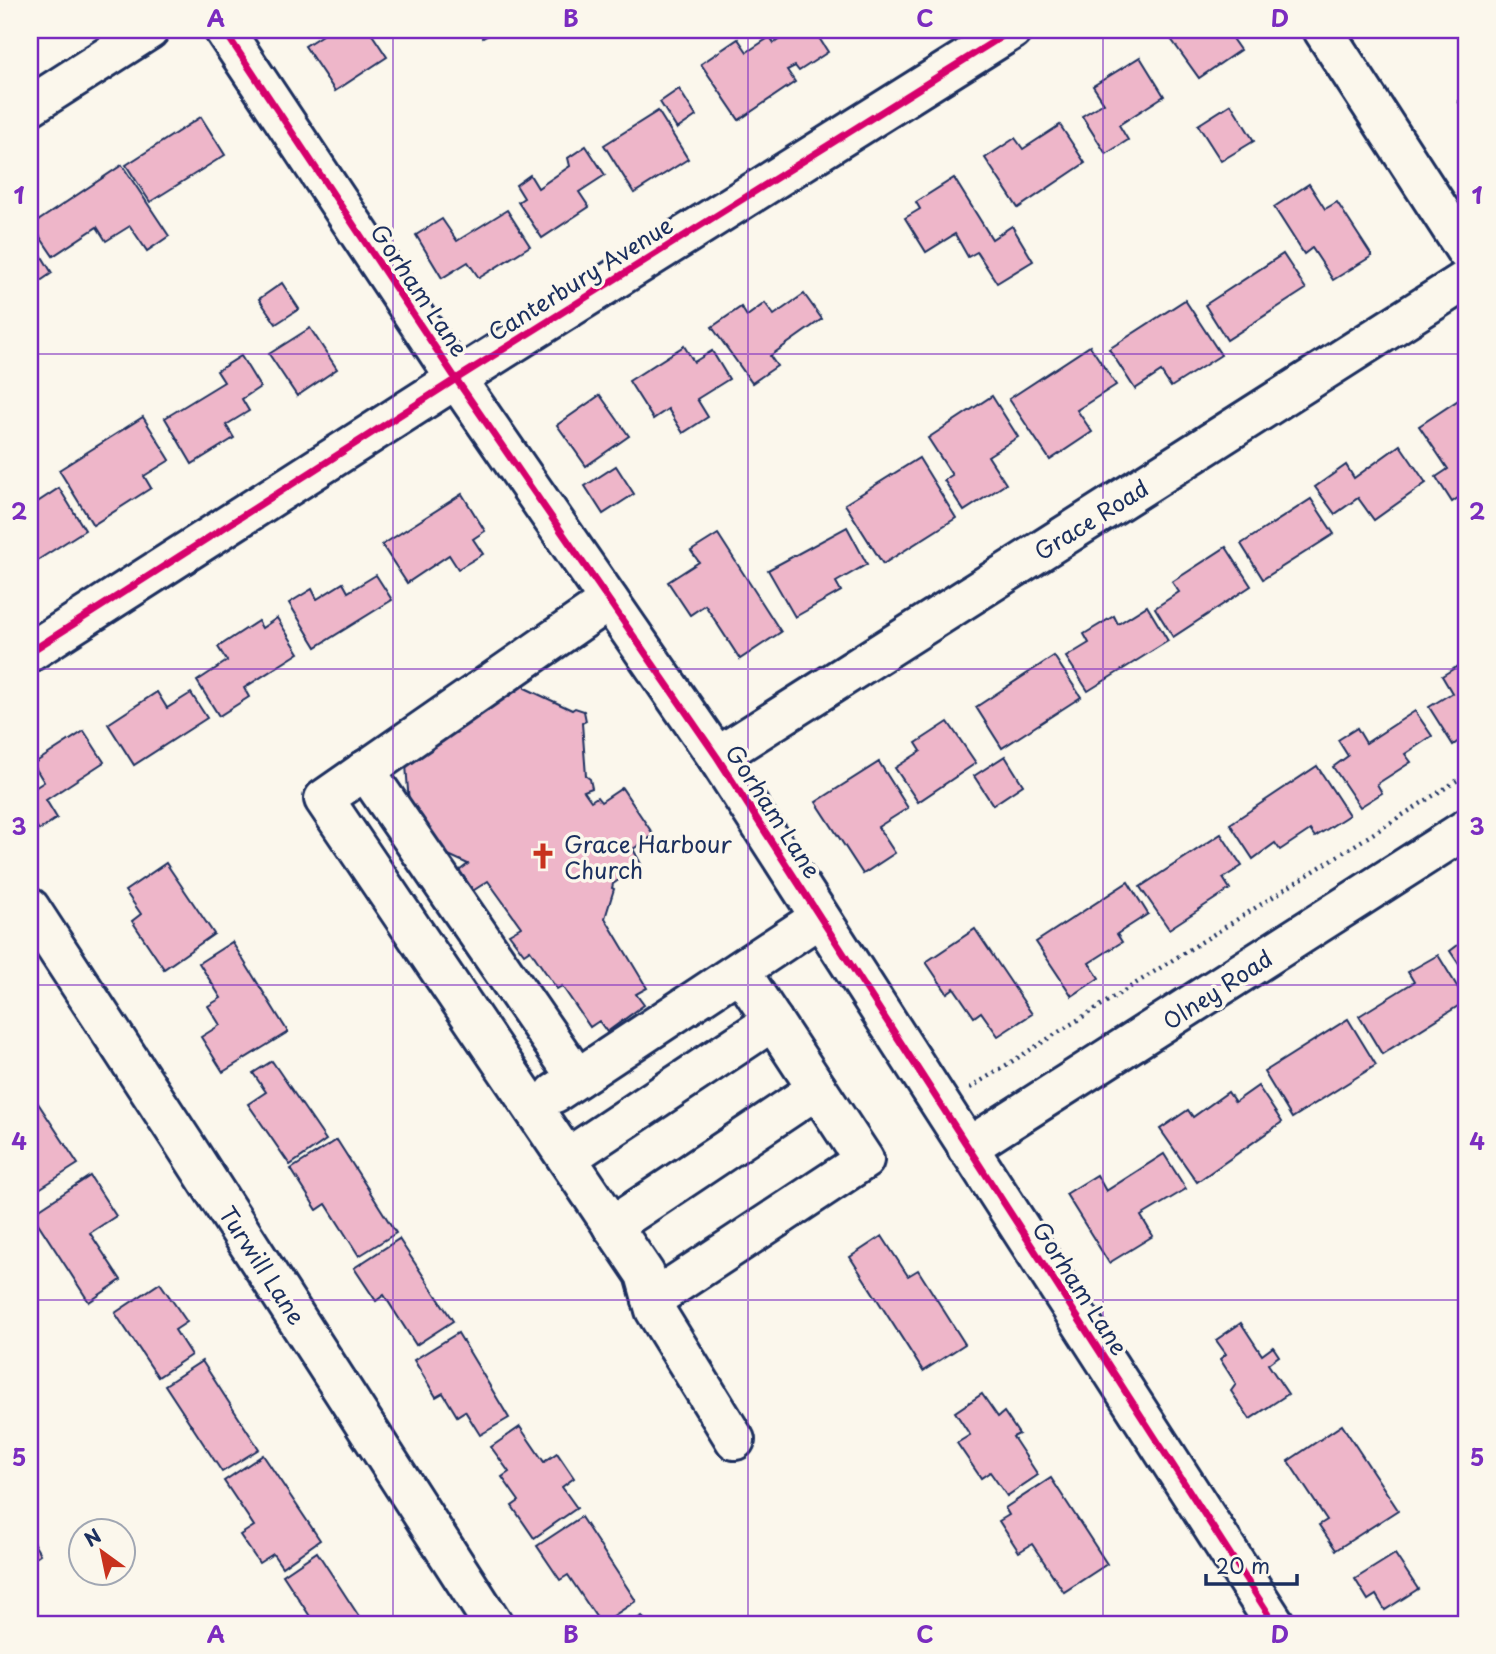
<svg xmlns="http://www.w3.org/2000/svg" width="1496" height="1654" viewBox="0 0 1496 1654" font-family="'Playpen Sans',sans-serif">
<style>
.building{fill:#eeb6c9;stroke:#1b2f5e;stroke-width:2}
.lines{fill:none;stroke-linecap:round;stroke-linejoin:round}
.minor-casing{stroke:#1b2f5e;stroke-width:44}
.path{stroke:#1b2f5e;stroke-width:4.5;stroke-dasharray:2 5;stroke-linecap:butt}
.minor{stroke:#fbf7ec;stroke-width:38}
.cycleway-casing{stroke:#fbf7ec;stroke-width:11}
.cycleway{stroke:#d6006c;stroke-width:7}
.grid{fill:none;stroke:#7b2cbf;stroke-width:2;stroke-opacity:0.55}
.labels{text-anchor:middle;dominant-baseline:central;stroke-width:7;stroke-linejoin:round;paint-order:stroke}
.street-label{font-size:23px;fill:#1b2f5e;stroke:#fbf7ec}
.poi-label{font-size:23px;fill:#1b2f5e;stroke:#fbf7ec;text-anchor:start}
.neatline{fill:none;stroke:#7b2cbf;stroke-width:2.5}
.grid-label{font-size:23px;text-anchor:middle;font-weight:bold;fill:#7b2cbf}
</style>
<rect width="100%" height="100%" fill="#fbf7ec"/>
<filter id="ink" filterUnits="userSpaceOnUse"><feTurbulence type="fractalNoise" baseFrequency=".0143" numOctaves="2"/><feDisplacementMap in="SourceGraphic" scale="14" xChannelSelector="R" yChannelSelector="G"/><feConvolveMatrix kernelMatrix="1 2 1 2 8 2 1 2 1" color-interpolation-filters="sRGB"/></filter>
<g filter="url(#ink)">
<g class="building">
<polygon points="330,30 369,30 387,57 335,91 305,46"/>
<polygon points="479,30 498,30 483,38"/>
<polygon points="783,30 814,30 828,52 799,71 795,66 787,70 795,82 739,120 701,64 738,39 747,52 770,37 774,43 780,39 776,34"/>
<polygon points="1184,30 1226,30 1240,50 1199,78 1171,39"/>
<polygon points="1140,57 1164,96 1119,125 1128,140 1106,154 1082,116 1104,103 1093,86"/>
<polygon points="679,89 696,116 677,129 660,102"/>
<polygon points="1466,95 1466,114 1458,101"/>
<polygon points="1231,104 1254,141 1221,161 1198,125"/>
<polygon points="658,111 688,159 634,193 604,145"/>
<polygon points="201,117 225,155 150,202 126,165"/>
<polygon points="1060,125 1085,163 1018,208 985,158 1015,138 1023,149"/>
<polygon points="586,146 605,175 579,192 589,207 542,238 518,202 524,198 516,185 530,175 538,188 570,166 568,158"/>
<polygon points="122,165 169,236 147,251 130,226 106,241 97,227 53,256 32,225"/>
<polygon points="954,178 992,239 1012,226 1033,261 997,283 977,252 968,257 955,234 926,252 905,218 920,209 916,202"/>
<polygon points="1309,184 1325,209 1337,202 1372,256 1333,280 1312,248 1304,254 1274,207"/>
<polygon points="507,210 530,246 479,278 468,262 442,278 416,235 442,219 457,241"/>
<polygon points="30,237 52,273 30,288"/>
<polygon points="1283,254 1306,289 1227,340 1205,305"/>
<polygon points="282,283 299,309 276,324 259,299"/>
<polygon points="804,294 822,319 770,356 777,366 752,383 712,327 741,307 747,316 765,303 774,315"/>
<polygon points="1185,300 1221,355 1171,387 1161,372 1135,389 1109,349"/>
<polygon points="310,328 337,369 297,396 269,354"/>
<polygon points="684,346 694,362 712,351 729,379 697,399 708,417 683,433 668,409 653,419 629,381"/>
<polygon points="1090,346 1116,385 1077,410 1092,432 1050,460 1009,399"/>
<polygon points="241,356 260,387 242,399 249,411 226,425 234,438 192,464 165,418 224,382 217,371"/>
<polygon points="600,395 629,436 586,466 557,425"/>
<polygon points="992,396 1018,437 988,456 1006,484 964,511 944,480 952,475 928,438"/>
<polygon points="1463,397 1466,402 1466,495 1465,493 1452,502 1436,477 1448,469 1419,426"/>
<polygon points="143,417 170,460 144,476 151,488 93,525 59,470"/>
<polygon points="1400,445 1426,483 1374,520 1358,498 1335,514 1315,487 1346,465 1354,478"/>
<polygon points="919,458 956,518 883,564 845,504"/>
<polygon points="616,466 634,494 603,514 585,486"/>
<polygon points="59,488 85,530 30,565 30,507"/>
<polygon points="462,494 485,531 473,539 483,554 458,569 449,555 407,583 382,545"/>
<polygon points="1311,499 1334,534 1263,579 1241,544"/>
<polygon points="847,527 867,564 836,582 841,591 795,617 768,570"/>
<polygon points="718,534 781,632 740,659 705,605 690,615 668,582 699,562 691,551"/>
<polygon points="1226,547 1251,586 1173,637 1155,608 1179,592 1172,582"/>
<polygon points="376,575 392,600 316,647 289,603 312,589 317,599 343,583 348,592"/>
<polygon points="1147,606 1168,641 1088,691 1066,657 1089,643 1084,634 1114,616 1118,624"/>
<polygon points="277,618 299,653 244,688 249,697 219,716 197,681 227,661 218,647 258,621 262,628"/>
<polygon points="1054,656 1081,697 1002,748 976,707"/>
<polygon points="1466,661 1466,736 1453,745 1429,707 1452,693 1442,676"/>
<polygon points="525,683 525,688 572,710 575,708 584,711 586,721 582,723 586,776 590,779 592,788 584,791 591,801 597,797 601,802 622,788 653,834 651,837 633,849 641,864 613,884 612,888 614,889 605,918 647,988 636,994 644,1005 607,1032 599,1021 590,1027 562,986 557,989 530,950 524,954 509,934 521,927 488,881 468,894 451,877 468,864 442,852 409,803 406,765 454,733 453,723"/>
<polygon points="157,692 167,708 191,693 207,718 134,765 108,724"/>
<polygon points="1415,711 1432,736 1405,754 1411,762 1377,784 1382,793 1360,807 1333,767 1348,756 1338,740 1357,728 1366,743"/>
<polygon points="948,722 976,763 918,802 895,768 921,751 916,743"/>
<polygon points="84,731 104,762 46,800 57,818 39,830 30,816 30,791 44,782 33,764"/>
<polygon points="1005,756 1023,785 993,805 974,776"/>
<polygon points="879,762 908,808 878,827 895,853 863,874 816,802"/>
<polygon points="1317,766 1349,815 1315,837 1310,830 1280,850 1275,843 1253,859 1230,824"/>
<polygon points="1221,834 1242,866 1223,878 1230,889 1169,929 1140,887"/>
<polygon points="166,863 214,934 164,969 132,921 141,914 125,891"/>
<polygon points="1128,882 1148,914 1117,934 1122,942 1089,963 1099,978 1072,996 1036,942"/>
<polygon points="975,929 1032,1014 998,1036 981,1012 974,1017 954,988 947,993 926,962"/>
<polygon points="1466,939 1466,975 1450,951"/>
<polygon points="232,942 288,1032 223,1072 201,1037 220,1025 208,1006 221,998 199,963"/>
<polygon points="1438,955 1466,1001 1382,1054 1359,1016 1414,982 1408,972"/>
<polygon points="1348,1019 1376,1065 1292,1118 1264,1072"/>
<polygon points="272,1061 326,1140 290,1165 248,1104 266,1092 253,1073"/>
<polygon points="1258,1086 1282,1122 1197,1182 1160,1129 1188,1110 1193,1117 1228,1092 1235,1102"/>
<polygon points="30,1091 78,1164 36,1191 30,1182"/>
<polygon points="337,1140 396,1233 359,1256 326,1204 317,1210 291,1169"/>
<polygon points="1164,1154 1186,1189 1141,1216 1153,1236 1109,1263 1066,1194 1097,1175 1106,1191"/>
<polygon points="90,1176 116,1216 90,1233 121,1280 89,1302 32,1214"/>
<polygon points="882,1236 908,1276 918,1270 965,1344 923,1371 850,1257"/>
<polygon points="399,1239 453,1321 416,1345 384,1295 376,1301 354,1268"/>
<polygon points="160,1283 187,1322 175,1330 191,1355 158,1377 115,1313"/>
<polygon points="1241,1323 1262,1355 1273,1347 1279,1356 1268,1364 1288,1394 1250,1419 1231,1391 1236,1384 1220,1359 1226,1354 1216,1340"/>
<polygon points="458,1333 509,1418 480,1435 465,1411 457,1416 443,1393 436,1397 414,1360"/>
<polygon points="202,1361 259,1449 222,1472 165,1385"/>
<polygon points="982,1394 998,1417 1004,1412 1019,1434 1013,1437 1038,1475 1007,1496 990,1472 981,1478 957,1443 970,1435 955,1412"/>
<polygon points="1342,1425 1398,1510 1336,1550 1319,1525 1327,1520 1288,1461"/>
<polygon points="520,1427 544,1462 557,1453 574,1478 562,1487 577,1508 534,1538 512,1506 519,1501 502,1477 509,1472 491,1447"/>
<polygon points="263,1455 320,1540 282,1567 273,1554 259,1563 240,1535 254,1526 224,1481"/>
<polygon points="1051,1478 1107,1564 1064,1592 1032,1544 1019,1552 999,1521 1009,1515 1005,1508"/>
<polygon points="581,1517 636,1601 601,1624 568,1575 560,1580 537,1546"/>
<polygon points="30,1537 40,1554 30,1561"/>
<polygon points="317,1552 364,1624 315,1624 283,1575"/>
<polygon points="1395,1554 1418,1589 1385,1610 1376,1595 1368,1600 1355,1579"/>
<polygon points="642,1616 647,1624 628,1624"/>
<polygon points="67,1619 67,1624 35,1624"/>
</g>
<g class="lines">
<g class="minor-casing">
<g id="minor">
<polyline points="224,30 456,379 717,757 1275,1624"/>
<polyline points="1323,30 1466,251"/>
<polyline points="30,106 149,30"/>
<polyline points="609,601 324,799 645,1274 655,1310 735,1440"/>
<polyline points="30,652 456,379 1012,30"/>
<polyline points="717,757 1466,280"/>
<polyline points="365,770 577,1078"/>
<polyline points="30,908 183,1142 493,1624"/>
<polyline points="555,1093 819,918"/>
<polyline points="967,1148 1466,829"/>
<polyline points="567,1158 773,1021"/>
<polyline points="612,1226 817,1089"/>
<polyline points="652,1300 864,1160 740,971"/>
</g>
</g>
<polyline class="path" points="970,1088 1466,775"/>
<use href="#minor" class="minor"/>
<g class="cycleway-casing">
<g id="cycleway">
<polyline points="224,30 456,379 717,757 1275,1624"/>
<polyline points="30,652 456,379 1012,30"/>
</g>
</g>
<use href="#cycleway" class="cycleway"/>
</g>
</g>
<path class="grid" d="M393,30V1624M748,30V1624M1103,30V1624M30,354H1466M30,669H1466M30,985H1466M30,1300H1466"/>
<defs>
<g id="church-bare" transform="scale(2.1)"><path d="M-1.2-6h2.4v3.5h3.3v2.4h-3.3V6h-2.4V-.1h-3.3v-2.4h3.3Z" fill="#c8321e" stroke="#fbf7ec" stroke-width="2.5" paint-order="stroke"/></g>
</defs>
<g fill-rule="evenodd">
<use href="#church-bare" x="543" y="856"/>
</g>
<g class="labels">
<g class="street-label">
<text transform="translate(580 278) rotate(-32)">Canterbury Avenue</text>
<text transform="translate(420 290) rotate(56)">Gorham Lane</text>
<text transform="translate(1091 519) rotate(-32)">Grace Road</text>
<text transform="translate(774 811) rotate(57)">Gorham Lane</text>
<text transform="translate(1217 989) rotate(-33)">Olney Road</text>
<text transform="translate(263 1265) rotate(57)">Turwill Lane</text>
<text transform="translate(1081 1288) rotate(57)">Gorham Lane</text>
</g>
<g class="poi-label">
<text x="564" y="843">Grace Harbour<tspan x="564" dy="26">Church</tspan></text>
</g>
</g>
<rect width="1496" height="1654" fill="none" stroke="#fbf7ec" stroke-width="77"/>
<g transform="translate(102 1552) rotate(327)"><circle r="33" fill="#fbf7ec" stroke="#a1a7b3" stroke-width="2"/>
<path d="M0-5L12 26L0 18L-12 26Z" fill="#c8321e"/>
<text y="-10" font-size="19" font-weight="bold" text-anchor="middle" fill="#1b2f5e">N</text>
</g>
<path d="M1206 1574v10h91v-10" fill="none" stroke="#1b2f5e" stroke-width="3.5"/>
<text x="1216" y="1574" font-size="21" fill="#1b2f5e" stroke="#fbf7ec" stroke-width="5" paint-order="stroke">20 m</text>
<rect x="38" y="38" width="1420" height="1578" class="neatline"/>
<g class="grid-label">
<text x="216" y="27">A</text>
<text x="571" y="27">B</text>
<text x="925" y="27">C</text>
<text x="1280" y="27">D</text>
<text x="19" y="204">1</text>
<text x="1477" y="204">1</text>
<text x="19" y="520">2</text>
<text x="1477" y="520">2</text>
<text x="19" y="835">3</text>
<text x="1477" y="835">3</text>
<text x="19" y="1150">4</text>
<text x="1477" y="1150">4</text>
<text x="19" y="1466">5</text>
<text x="1477" y="1466">5</text>
<text x="216" y="1643">A</text>
<text x="571" y="1643">B</text>
<text x="925" y="1643">C</text>
<text x="1280" y="1643">D</text>
</g>
</svg>
